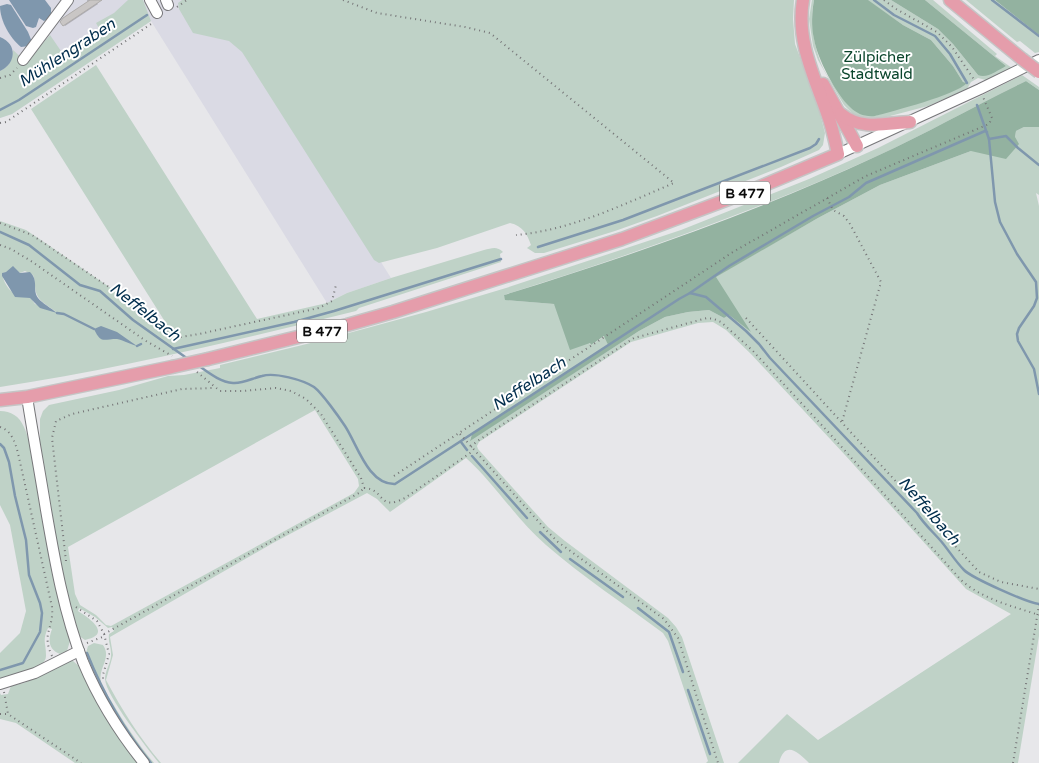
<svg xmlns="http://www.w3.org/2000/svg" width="1039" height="763" viewBox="0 0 1039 763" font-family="'Varela Round',sans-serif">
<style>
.built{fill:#dadae4}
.green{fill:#bfd2c7;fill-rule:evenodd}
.forest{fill:#93b2a0}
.water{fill:#7f97ad}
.shadow{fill:#0003}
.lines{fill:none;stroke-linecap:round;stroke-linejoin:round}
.stream{stroke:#7f97ad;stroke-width:2.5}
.building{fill:#c9c6c5;stroke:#aeacaa}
.minor-casing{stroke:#77777a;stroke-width:12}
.major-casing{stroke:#c5c5c5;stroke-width:15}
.path{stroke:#757577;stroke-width:2;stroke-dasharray:1 4;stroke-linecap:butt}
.minor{stroke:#fff;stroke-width:10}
.major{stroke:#e59dab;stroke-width:12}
.major-bridge-casing{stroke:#c5c5c5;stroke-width:15;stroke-linecap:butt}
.major-bridge{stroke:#e59dab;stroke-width:12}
.labels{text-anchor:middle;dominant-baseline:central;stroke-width:4;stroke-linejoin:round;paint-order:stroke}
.shield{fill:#fff;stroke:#555;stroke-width:1}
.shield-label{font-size:14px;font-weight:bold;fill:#0c0c0c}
.park-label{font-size:15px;fill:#0a452c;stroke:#fff}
.water-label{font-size:16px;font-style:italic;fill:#012d4c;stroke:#fff}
</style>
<rect width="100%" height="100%" fill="#e7e7ea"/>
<polygon class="built" points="0,0 195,0 244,44 391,278 347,293 327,303 151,21 12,114 0,118"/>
<g class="green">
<path d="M128,0H143L151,21L12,114L0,118V71C9,67 13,59 13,50L26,62L50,35L63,54L100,30L96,23L114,13Z"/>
<path d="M182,0H794L793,19L795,44L817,102L825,133L823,145L819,150L781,167L657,216L615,231L544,253H535L527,248L531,245C527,234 523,226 510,223L437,248L379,263L374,260L242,52L229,41L193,33L179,9L178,3Z"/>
<path d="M812,0H814C808,26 817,69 837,88C847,99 863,107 875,116L966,83L963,82L953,66L931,40L903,25L867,0H891L938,29L953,44L978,75L1006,66L925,0H933L997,54L995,56L1012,68L986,80L978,78L971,82L967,89L928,106L875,120L855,116L844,105L835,90L818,60L813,46L809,19Z"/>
<polygon points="966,0 995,0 1039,35 1039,52 1035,53 1020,41 1017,42"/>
<path d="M96,65L257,319L327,303L347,293L391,278L484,250C492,248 497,246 503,252L500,254L501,262L359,308L356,311C238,340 120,369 0,387V221L26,230L41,240L169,328L31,109ZM17,271L20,273L25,271L33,275C36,282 34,288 37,295C40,302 50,307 56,312L35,304L30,297C15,299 4,287 2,273Z"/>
<path d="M1022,75L1039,87V90L1026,81C976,105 927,133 877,156C757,211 631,255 504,295L506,300L554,304L591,345L605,336L608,345L472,434L470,440L639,331L665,317L688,312L709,310L724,318L729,315L748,329L715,277L818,218L880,185L971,151L1015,137L1016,131L1024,127H1039V195L1036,193L1039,206V636L1018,763H809C798,752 785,740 779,763H738L787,714L818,740L1011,614L966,589L845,455L751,354L726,330L713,322L698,323L631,342L479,442L477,446L478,449L548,527L565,541L668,618L676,627L682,637L724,763H706L708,761L668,641L663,633C624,604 583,577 546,545C516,519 495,484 466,458L390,512L377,499L367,493L273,543L110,637L113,655L106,680C122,710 139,737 161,763H159C147,748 106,696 105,679C105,670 112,662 111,653C111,646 108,642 109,634L114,631L112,627L108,628L95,617L79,608L78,611C89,618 113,634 85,640L79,636L67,601L40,449V419L43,411L49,405L119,390L168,376L184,375L220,368V365L323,340L426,312L506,288L681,230L809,179L878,148ZM315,410L358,479L359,486L354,493L111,626L106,625L96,615L80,605L75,594L68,547Z"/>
<path d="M0,411C11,411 19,416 24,427C33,447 38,486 42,509C49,554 57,597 70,641L67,651L60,654C48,649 48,640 52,629L48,628C42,641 46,643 46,655C47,670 12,676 0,680V653L20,633L26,611L10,525L0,505Z"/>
<path d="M94,643L103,645C112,658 98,668 101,682C102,688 107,694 110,699C123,721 137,743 154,763H149C127,734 95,688 86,653L88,646Z"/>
<polygon points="69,661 73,661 80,667 109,723 137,763 75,763 16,723 0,719 0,693 1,695 8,694 11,686 24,683"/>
</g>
<g class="forest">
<path d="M814,0H868L903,25L931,40L953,66L963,82L967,83C956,95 893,111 875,116C865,117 857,114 850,107C836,94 817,58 814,39C811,26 812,12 814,0Z"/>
<path d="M891,0H925L1006,66C998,70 987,79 978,75L953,44L938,29Z"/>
<polygon points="995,0 1039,0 1039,35"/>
<path d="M1026,81L1039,90V127H1024L1016,131L1015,137L1019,144L1006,159L971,151L880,185L818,218L716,277L751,332L729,315L724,318L709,310L688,312L665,317L639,331L470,441L472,434L608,345L604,336L591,345L590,343L570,350L554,304L505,300L504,295C631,256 757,212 877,156C927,133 976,105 1026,81Z"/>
</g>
<g class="water">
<polygon points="9,0 45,0 51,8 51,17 44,21 39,18 36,27 33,28 26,26"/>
<path d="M7,4L11,5L28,32L32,42L29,46L21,47C10,38 0,21 0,6Z"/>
<path d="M0,37C18,44 16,64 0,71Z"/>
<path d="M13,266L20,273L30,272C39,281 32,289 38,298C42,303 51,308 57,313L40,308L30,298L15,297L2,276V273L6,272Z"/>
<path d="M101,326L117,332L137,346C130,344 123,340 117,339C103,339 101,344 94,329Z"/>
</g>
<polygon class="shadow" points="87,0 95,0 98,4 65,26 62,22 88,3"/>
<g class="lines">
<g class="stream">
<polyline points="874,0 894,15 935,36 950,54 967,83"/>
<polyline points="992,0 1039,36"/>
<polyline points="977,105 989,139 995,202 1000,222 1017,254 1036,282 1037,298 1034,306 1019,328 1017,334 1018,341 1034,369 1039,394"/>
<polyline points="0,110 19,100 147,15"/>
<polyline points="989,139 1006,136 1018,148 1039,165"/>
<polyline points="0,232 29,245 80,285 100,291 133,320 188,359"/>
<polyline points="538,247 623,220 810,148 816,144 819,139"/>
<polyline points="690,293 729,266 813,216 849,197 866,183 985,131 987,132"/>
<polyline points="57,313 64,314 94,329"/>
<polyline points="137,346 141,344"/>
<polyline points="173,349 294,322 334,311 501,259"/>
<path d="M199,366C209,373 220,382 233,383C242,384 253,378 262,376C275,372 303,380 314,387C322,393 339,417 345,426C357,444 368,485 395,484L679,299L690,293L706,297L746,331L759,344L770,358L917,513C923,523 932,531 940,540C948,549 955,561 964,570C972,578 1028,603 1039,604"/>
<polyline points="461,442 467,450"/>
<polyline points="0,444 4,448 9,462 15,496 26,540 29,575 40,603 42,613 40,632 23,663 0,670"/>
<polyline points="472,456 527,518"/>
<polyline points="540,532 561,552"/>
<polyline points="570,559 623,597"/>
<polyline points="638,608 669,632 683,672"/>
<path d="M87,653C103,693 124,730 151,763"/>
<polyline points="688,690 710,754"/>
</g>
</g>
<polygon class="building" points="90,0 102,0 63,26 60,22 63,18"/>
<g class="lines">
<g class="minor-casing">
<g id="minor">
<polyline points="150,0 157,13"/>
<polyline points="166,0 168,5"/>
<polyline points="23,60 68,0"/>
<polyline points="838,154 980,89 1039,60"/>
<path d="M27,397C33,435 40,473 46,510C55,562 64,613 83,662C98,698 119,732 144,763"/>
<polyline points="0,684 35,673 79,651"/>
</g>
</g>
<g class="major-casing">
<g id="major">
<polyline points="950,0 1022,59"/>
<polyline points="823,84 857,146"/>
<path d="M841,114C861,131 887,123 910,122"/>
<path d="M208,359L347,325L393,312L622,239L750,191L838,154C835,140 832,126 827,113C814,76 796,40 803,0"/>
<polyline points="0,400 27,397 172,367"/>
</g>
</g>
<g class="path">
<path d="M343,0L377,13L465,27L490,33L674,183C624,204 572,230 516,235"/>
<polyline points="884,0 896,9 937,32 952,47 975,81"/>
<polyline points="177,7 187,0"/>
<polyline points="0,78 10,75 17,68"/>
<polyline points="0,123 6,122 154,22"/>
<polyline points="827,198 833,210 844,216 850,224 881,282 842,422"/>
<polyline points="0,223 32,235 128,300 171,334 181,337 199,334 319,308 332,301 336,285"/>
<polyline points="0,245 11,249 31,261 146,341 172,356"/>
<polyline points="746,318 979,572 1001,582 1039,589"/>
<polyline points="197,372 220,391 242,391 276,388 291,391 306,399 321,414 361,478 364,488"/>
<path d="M0,427C14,431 17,449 20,462L52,607C54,629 41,633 52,656"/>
<polyline points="460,434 547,531 558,542 664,619 678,638 718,763"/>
<path d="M471,447L476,442L634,338L707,318L714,319L721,322L752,350L830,434L961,580C982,599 1012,606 1039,615"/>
<polyline points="394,476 733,252 866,176 989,124 992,118 983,97"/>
<path d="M364,488C386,489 377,512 405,498L473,451"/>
<polyline points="66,561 52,438 56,421 72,414 182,389 214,388"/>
<polyline points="76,607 97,621 104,634 109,654 103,675 103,682"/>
<polyline points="104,634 359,493 364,488"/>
<polyline points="87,643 105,636"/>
<polyline points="4,692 8,714 81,763"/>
<polyline points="0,714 8,714"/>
<polyline points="1013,763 1039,605"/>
</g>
<use href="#minor" class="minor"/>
<use href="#major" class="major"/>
<g class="major-bridge-casing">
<g id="major-bridge">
<polyline points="1022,59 1039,72"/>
<polyline points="172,367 208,359"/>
</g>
</g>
<use href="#major-bridge" class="major-bridge"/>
</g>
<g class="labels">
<g class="shield">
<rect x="720" y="181.5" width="50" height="23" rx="4"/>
<rect x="297" y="319.5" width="50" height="23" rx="4"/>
</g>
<g class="shield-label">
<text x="745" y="193">B 477</text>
<text x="322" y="331">B 477</text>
</g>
<g class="park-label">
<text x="877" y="57">Zülpicher<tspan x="877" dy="17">Stadtwald</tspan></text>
</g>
<g class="water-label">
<text transform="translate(67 53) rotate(-33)">Mühlengraben</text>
<text transform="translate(145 312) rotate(38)">Neffelbach</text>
<text transform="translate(529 384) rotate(-33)">Neffelbach</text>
<text transform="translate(929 511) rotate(49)">Neffelbach</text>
</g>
</g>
</svg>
